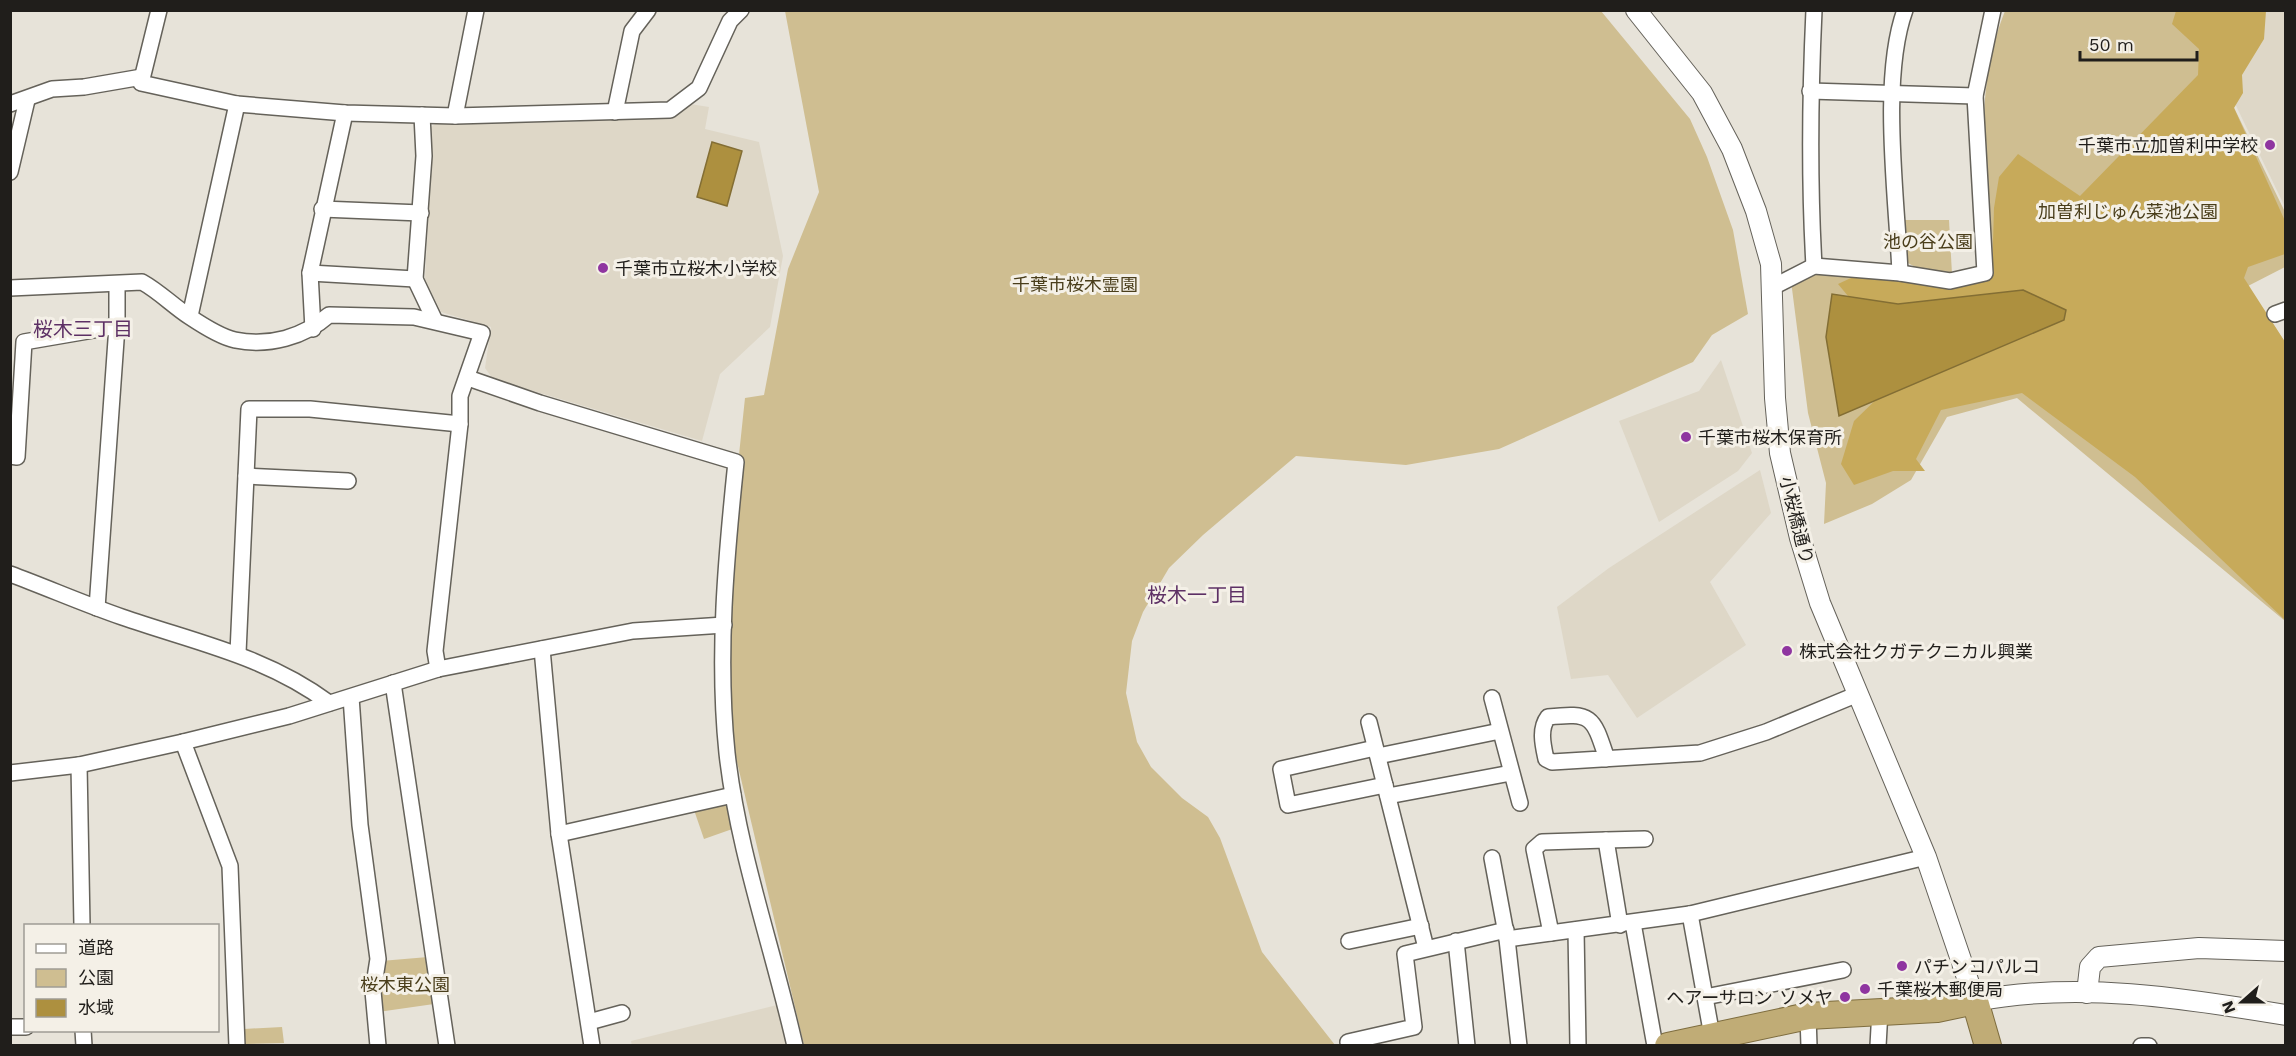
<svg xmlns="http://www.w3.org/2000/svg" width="2296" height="1056" viewBox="0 0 2296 1056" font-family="'Work Sans','Noto Sans JP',sans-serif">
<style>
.built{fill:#ded7c7}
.green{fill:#cfbe91}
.forest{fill:#c7aa5a}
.water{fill:#ad903f;stroke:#836e34;stroke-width:1.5}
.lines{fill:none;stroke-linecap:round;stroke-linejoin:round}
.minor-casing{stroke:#65625a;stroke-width:18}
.tertiary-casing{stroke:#65625a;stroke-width:22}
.trunk-casing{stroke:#7e6d3f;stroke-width:28}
.minor{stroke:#fff;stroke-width:15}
.tertiary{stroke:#fff;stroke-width:20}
.trunk{stroke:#c0ac76;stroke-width:26}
.poi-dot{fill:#8f35a0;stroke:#f4f0e7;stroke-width:2}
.labels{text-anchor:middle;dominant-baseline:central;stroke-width:6;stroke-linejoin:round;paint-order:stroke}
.poi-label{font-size:18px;fill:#201e1b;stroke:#f4f0e7;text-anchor:start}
.park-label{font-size:18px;fill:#4a3e1b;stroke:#f4f0e7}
.street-label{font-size:18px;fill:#201e1b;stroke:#f4f0e7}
.neighbourhood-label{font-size:20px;fill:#5d3065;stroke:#f4f0e7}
</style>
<rect width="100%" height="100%" fill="#e7e3d9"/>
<g class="built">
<polygon points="2235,11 2285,11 2285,207 2225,83"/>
<polygon points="690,104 709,107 705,129 759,142 783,256 770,327 720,374 702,441 493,379 485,368 491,327 441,312 425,279 432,151 430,128 435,124 573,122 670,116"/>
<polygon points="1721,360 1752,453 1738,471 1659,522 1619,421 1699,391"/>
<polygon points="1760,470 1771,513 1710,582 1746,645 1637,718 1608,675 1571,679 1557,607 1609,568"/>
<polygon points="777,1005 788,1045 632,1046 631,1041"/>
</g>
<g class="green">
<polygon points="785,11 1601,11 1690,119 1707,157 1733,230 1748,314 1712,335 1693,362 1499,449 1406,465 1296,456 1203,535 1169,568 1143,612 1132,641 1126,693 1137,742 1151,767 1182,798 1208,817 1220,838 1262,952 1335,1045 804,1045 737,762 728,713 730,540 745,398 764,395 788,269 819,192"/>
<path d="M2005,11H2231L2219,77L2285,212V267L2248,286L2285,342V621L2017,398L1947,417L1911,480L1872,504L1824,524L1826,483L1808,413L1791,281L1814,270L1953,286L1992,277C1986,189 1971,95 2005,11Z"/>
<polygon points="1905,220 1949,220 1952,274 1921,270 1908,263"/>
<polygon points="723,803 731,807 738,827 704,839 694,810"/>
<polygon points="428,957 434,1004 378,1012 381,961"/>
<polygon points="282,1027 284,1043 245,1044 244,1029"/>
</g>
<polygon class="forest" points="2176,11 2266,11 2264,39 2242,75 2243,93 2234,108 2285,221 2285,254 2248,267 2244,278 2285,342 2285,620 2135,477 2022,393 1941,410 1916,459 1925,471 1893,471 1854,485 1841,464 1854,421 1888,388 1939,313 1853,302 1838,284 1853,277 1950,281 1992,277 1994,208 1999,177 2018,154 2080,196 2198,75 2199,49 2172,24"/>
<g class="water">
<polygon points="712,142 742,151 727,206 697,197"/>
<polygon points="2023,290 2066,310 2064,320 1839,416 1826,337 1832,294 1898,304"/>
</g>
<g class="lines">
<g class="minor-casing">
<g id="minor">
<polyline points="159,10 141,83 237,104 345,113 455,116 670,110 699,88 730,21 741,10"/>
<path d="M1814,10C1810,96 1809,180 1814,266"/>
<polyline points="1810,91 1975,96"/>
<polyline points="10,104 52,89 84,87 142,77"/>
<polyline points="615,112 632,31 648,10"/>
<polyline points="422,115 424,156 415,279 435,321"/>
<polyline points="455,116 476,10"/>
<polyline points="10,172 27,100"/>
<polyline points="322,209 421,213"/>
<polyline points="310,273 415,279"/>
<path d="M1900,273C1897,199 1880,79 1905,10"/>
<polyline points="1773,287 1814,266 1900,273 1950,281 1985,273 1975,96 1993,10"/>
<path d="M10,288L142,282C160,292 173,306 190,317C202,325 221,337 235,340C269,347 304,337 329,315L414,317L482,333L460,396V424L435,651L438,669"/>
<polyline points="2275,314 2286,310"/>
<polyline points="190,316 237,104"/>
<polyline points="313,329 310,273 345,113"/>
<path d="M468,378L540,403L736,462C726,558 717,656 727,753C738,852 773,948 795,1046"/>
<polyline points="10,456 17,457 24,342 117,326"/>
<polyline points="246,476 348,481"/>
<path d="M10,574C48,588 84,604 122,617C194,642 266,656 329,703"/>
<polyline points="97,608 117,326 117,285"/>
<polyline points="542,649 559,834 592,1046"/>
<polyline points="238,653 249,409 310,409 460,424"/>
<polyline points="393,683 447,1046"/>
<polyline points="351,697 360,825 378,959 373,991 378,1046"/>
<polyline points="1492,698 1520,803"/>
<polyline points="1369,722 1426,948"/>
<polyline points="183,742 230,866 237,1046"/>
<polyline points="1375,748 1281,769 1288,805 1385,785"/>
<polyline points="1378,756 1500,731"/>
<path d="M1607,759C1593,717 1593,712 1548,717C1539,729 1543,745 1546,759L1552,762L1700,753L1766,732L1858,694"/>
<polyline points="79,765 82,926"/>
<polyline points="10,773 79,765 183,742 289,716 438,669 633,631 724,625"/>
<polyline points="1388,796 1511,773"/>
<polyline points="559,834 733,795"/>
<polyline points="1606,840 1645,839"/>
<polyline points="1492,858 1507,939 1519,1046"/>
<polyline points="1690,914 1712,1036"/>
<polyline points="1633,923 1655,1046"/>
<polyline points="1576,930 1578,1046"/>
<polyline points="1551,933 1534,849 1542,842 1606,840 1620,925"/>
<polyline points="1507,939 1690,914 1926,857"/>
<polyline points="1349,941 1421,926"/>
<polyline points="1456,941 1467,1046"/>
<polyline points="1705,997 1843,970"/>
<polyline points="1808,1016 1809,1046"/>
<polyline points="589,1022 622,1013"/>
<polyline points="10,1027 26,1027"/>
<polyline points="83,1030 84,1046"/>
<polyline points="1348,1042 1414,1027 1405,954 1506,930"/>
<polyline points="1878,1046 1880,1010"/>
<polyline points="2141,1046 2149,1046"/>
</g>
</g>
<g class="tertiary-casing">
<g id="tertiary">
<path d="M1636,10L1702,93L1732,149L1756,211L1771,264L1775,398L1780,453L1800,538L1820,603L1926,857L1975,1001C2077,981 2184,998 2286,1015"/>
<polyline points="2087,993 2090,967 2099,957 2199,948 2286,951"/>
</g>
</g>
<g class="trunk-casing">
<polyline id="trunk" points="1668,1046 1808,1016 1937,1009 1975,1001 1988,1046"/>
</g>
<use href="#minor" class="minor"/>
<use href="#tertiary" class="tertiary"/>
<use href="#trunk" class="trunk"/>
</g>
<g class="poi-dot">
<circle cx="2270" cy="145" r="6"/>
<circle cx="603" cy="268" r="6"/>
<circle cx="1686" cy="437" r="6"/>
<circle cx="1787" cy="651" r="6"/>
<circle cx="1902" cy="966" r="6"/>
<circle cx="1865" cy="989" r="6"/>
<circle cx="1845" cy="997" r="6"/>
</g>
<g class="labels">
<g class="poi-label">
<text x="2258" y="145" text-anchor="end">千葉市立加曽利中学校</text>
<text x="615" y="268">千葉市立桜木小学校</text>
<text x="1698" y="437">千葉市桜木保育所</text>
<text x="1799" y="651">株式会社クガテクニカル興業</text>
<text x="1914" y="966">パチンコパルコ</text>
<text x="1877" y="989">千葉桜木郵便局</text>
<text x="1833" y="997" text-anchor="end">ヘアーサロン ソメヤ</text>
</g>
<g class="park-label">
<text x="2128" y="211">加曽利じゅん菜池公園</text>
<text x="1928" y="241">池の谷公園</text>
<text x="1075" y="284">千葉市桜木霊園</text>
<text x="405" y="984">桜木東公園</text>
</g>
<g class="street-label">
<text transform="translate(1797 520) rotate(76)">小桜橋通り</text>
</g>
<g class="neighbourhood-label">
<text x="83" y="329">桜木三丁目</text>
<text x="1197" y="595">桜木一丁目</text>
</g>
</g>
<rect width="2296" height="1056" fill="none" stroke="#201e1b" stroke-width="24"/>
<rect x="24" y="924" width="195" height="108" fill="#f4f0e7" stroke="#9f9c95" stroke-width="1.5"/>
<rect x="36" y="944" width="30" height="9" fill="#ffffff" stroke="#9f9c95" stroke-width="1.5"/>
<text x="78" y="954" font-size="18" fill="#201e1b">道路</text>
<rect x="36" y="969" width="30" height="18" fill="#cfbe91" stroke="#9f9c95" stroke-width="1.5"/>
<text x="78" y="984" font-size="18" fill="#201e1b">公園</text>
<rect x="36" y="999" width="30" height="18" fill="#ad903f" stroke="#9f9c95" stroke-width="1.5"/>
<text x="78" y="1014" font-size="18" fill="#201e1b">水域</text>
<g transform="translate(2242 1002) rotate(249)" stroke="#f4f0e7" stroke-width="4.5" paint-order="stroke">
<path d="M0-4.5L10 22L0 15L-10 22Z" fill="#201e1b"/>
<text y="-9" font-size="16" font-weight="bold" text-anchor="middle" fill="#201e1b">N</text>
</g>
<path d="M2080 51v9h117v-9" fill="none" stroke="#201e1b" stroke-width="3"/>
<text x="2089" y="51" font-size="18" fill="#201e1b" stroke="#f4f0e7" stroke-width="4.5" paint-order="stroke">50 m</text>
</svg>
